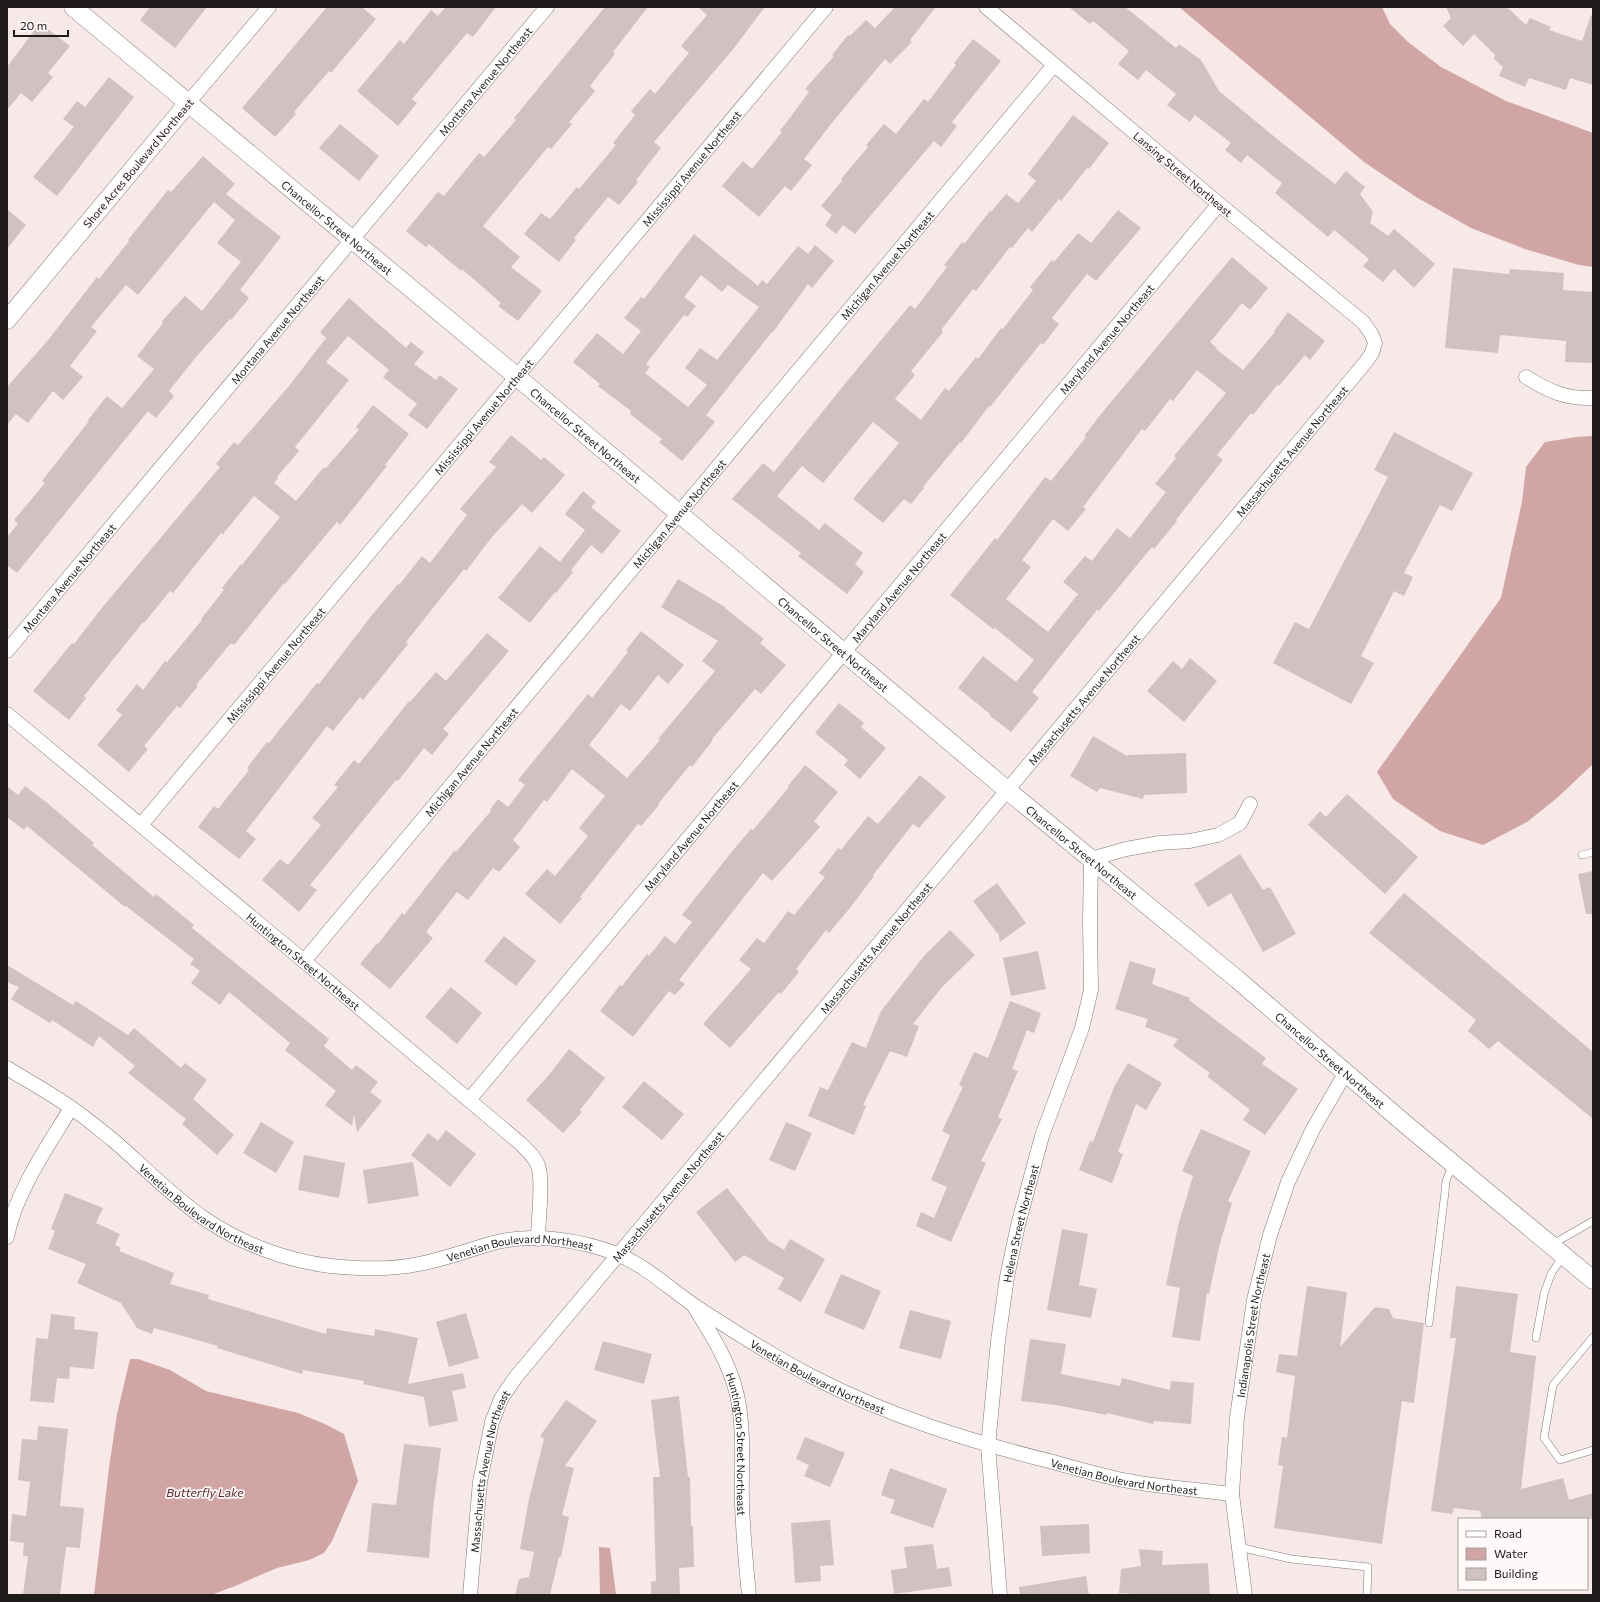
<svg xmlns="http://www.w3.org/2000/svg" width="1600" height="1602" viewBox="0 0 1600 1602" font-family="Commissioner,sans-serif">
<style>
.water{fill:#d0a5a3}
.building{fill:#cfc2c1;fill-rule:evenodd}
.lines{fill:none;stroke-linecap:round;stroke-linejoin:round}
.service-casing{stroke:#847877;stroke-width:8}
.minor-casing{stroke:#847877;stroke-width:15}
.tertiary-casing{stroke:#847877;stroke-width:19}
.service{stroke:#fff;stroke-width:7}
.minor{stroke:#fff;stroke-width:14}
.tertiary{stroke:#fff;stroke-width:18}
.labels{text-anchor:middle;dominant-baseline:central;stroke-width:3.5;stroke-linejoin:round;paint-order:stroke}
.street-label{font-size:11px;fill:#1f1b1b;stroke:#fef8f8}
.water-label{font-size:12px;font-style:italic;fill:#5d2627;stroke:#fef8f8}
</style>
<rect width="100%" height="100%" fill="#f6e9e8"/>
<g class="water">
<polygon points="1179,7 1382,7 1390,24 1408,42 1441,67 1506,101 1593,133 1593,267 1579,265 1525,249 1471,228 1416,197 1364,162"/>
<polygon points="1593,436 1593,764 1557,798 1527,822 1483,845 1440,831 1393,799 1377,772 1501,598 1522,502 1526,467 1545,442 1576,437"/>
<polygon points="130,1359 138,1359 170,1370 206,1391 298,1413 325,1424 344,1434 358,1481 332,1541 324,1553 309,1560 277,1568 235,1586 211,1595 94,1595 109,1468 117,1414"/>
<polygon points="599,1547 610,1548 616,1595 600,1595"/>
</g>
<g class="building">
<polygon points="150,7 207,7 175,48 140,20"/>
<polygon points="327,7 362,7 376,19 331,73 329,71 294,112 296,114 275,137 242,108"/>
<polygon points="446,7 496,7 473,37 467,33 412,99 417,103 398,126 357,91 400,40 404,44 431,10 438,16"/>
<polygon points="605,7 648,7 613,52 615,54 590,86 595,91 569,122 572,124 551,149 548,147 483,226 520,257 511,267 542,291 518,321 498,306 501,303 462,269 461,271 429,244 426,247 406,231 438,192 444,196 479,153 484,157 516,120 514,118"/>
<polygon points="698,7 765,7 734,48 654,142 661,148 636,180 638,182 619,205 608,197 574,238 576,240 559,262 524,234 541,213 550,219 577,187 579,189 616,145 613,143 635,115 631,111 650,89 655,94 689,53 681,46 707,15"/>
<polygon points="895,7 936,7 910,40 912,42 890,64 885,59 831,124 804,159 812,165 791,191 785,186 759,217 722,186 743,161 752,169 782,132 780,131 809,92 805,89 834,56 832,55 848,35 850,36 866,20 875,28"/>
<polygon points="1069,7 1125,7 1176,48 1179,44 1201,60 1219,91 1282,143 1335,184 1346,171 1365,187 1360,194 1373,212 1370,223 1388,236 1394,229 1435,264 1414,288 1394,269 1383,282 1363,266 1369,259 1334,230 1328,237 1275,193 1282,183 1247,155 1241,163 1225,150 1231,143 1195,115 1190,122 1167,105 1176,94 1146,70 1138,80 1118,64 1129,51 1093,21 1090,24"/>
<polygon points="1446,7 1505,7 1509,9 1526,25 1530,18 1551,27 1549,30 1582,41 1591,15 1593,16 1593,85 1570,78 1566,90 1529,78 1525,87 1499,76 1503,67 1494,59 1495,55 1474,34 1463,46 1443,26 1451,18"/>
<polygon points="40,23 70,46 48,73 53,77 32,102 21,93 7,110 7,67"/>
<polygon points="973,39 1001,61 952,122 957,126 941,147 934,141 855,234 843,225 836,234 825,225 832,215 821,206 842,181 841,179 868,147 866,145 884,124 896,134 924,99 928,102 956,65 954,63"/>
<polygon points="109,77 134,97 57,196 33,177 74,127 63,119 77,101 85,107"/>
<polygon points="1073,115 1109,143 1089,169 1087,168 1061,201 1059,199 1032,232 1028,228 1012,248 1010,247 976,291 973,289 941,330 943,332 911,371 915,375 895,399 921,420 945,388 949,391 976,357 978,359 1001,328 1002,330 1033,290 1030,287 1052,260 1054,262 1078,233 1091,243 1118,210 1141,228 1096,281 1087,274 1052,318 1059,324 1043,345 1041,343 990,407 989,406 961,443 960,442 923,487 924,488 911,504 904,499 883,523 853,499 899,443 873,422 823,483 802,466 777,496 819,530 825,523 863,553 855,564 864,572 847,594 798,556 801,553 732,499 763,463 774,472 844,385 910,305 915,309 947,267 944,265 962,242 964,244 990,211 991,212 1006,194 1018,203 1036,181 1028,174"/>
<polygon points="340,124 379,156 359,181 319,148"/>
<polygon points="203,156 235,184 226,194 281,237 240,290 249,298 231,320 230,319 196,357 169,391 174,396 156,418 148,411 17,573 7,565 7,537 18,524 14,520 45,483 42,481 89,421 88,420 107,396 122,408 154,369 137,356 163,323 162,321 185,296 202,311 241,262 217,243 235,220 214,202 138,295 126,285 91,327 97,331 70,366 83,377 63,400 53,391 28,423 16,414 7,425 7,387 49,339 97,277 99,279 129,241 128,240 168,190 171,192"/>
<polygon points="7,209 26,225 7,249"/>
<path d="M694,234L758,286L762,280L767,284L798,246L808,254L815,245L834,261L812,288L808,284L773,332H772L706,415L715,422L682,461L659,442L662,439L630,414L631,411L598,386L600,384L573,362L597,333L623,354L641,331L624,318L641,297L644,299ZM701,275L722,292L728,285L759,307L717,360L700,348L685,368L707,385L688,407L645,373L650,367L646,364L684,315L687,317L696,306L684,297Z"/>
<path d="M1232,257L1268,288L1250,310L1242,303L1210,342L1217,348L1216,349L1243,370L1275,332L1274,331L1288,312L1325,341L1310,360L1305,355L1279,386L1278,384L1253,415L1251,413L1217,455L1223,460L1176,520L1177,521L1154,549L1152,547L1099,611L1097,610L1032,692L1039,698L1011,732L989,715L990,714L958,688L983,656L1016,682L1034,660L995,628L993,629L950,595L995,538L997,540L1045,477L1051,481L1086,437L1084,436L1101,414ZM1197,370L1226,393L1174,456L1176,458L1155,484L1166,492L1130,538L1117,528L1092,561L1085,556L1063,582L1078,594L1048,632L1006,599L1031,567L1022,560L1053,519L1068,531L1086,509L1083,507L1142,429L1145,431L1170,399L1173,401Z"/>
<polygon points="1453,268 1509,274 1510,269 1564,273 1563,290 1593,292 1593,363 1565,362 1566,341 1500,335 1498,353 1445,348"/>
<polygon points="349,298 406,348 411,342 424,352 414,364 436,380 440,375 458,389 427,429 408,415 417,404 383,377 389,370 348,336 326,362 349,380 295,447 299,451 277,477 278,478 274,483 296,501 324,467 325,469 359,430 356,427 373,405 409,434 385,465 387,466 340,525 337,522 285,584 284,583 234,645 231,643 196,685 198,686 180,708 177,706 144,746 148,749 129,772 97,745 122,715 116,710 137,684 143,690 165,661 167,662 202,620 201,619 224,590 222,588 241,564 242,565 280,517 254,496 223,534 221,533 173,593 170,591 144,623 143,622 84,696 86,698 69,720 33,691 72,643 74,644 101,609 220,467 216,464 234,442 238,445 289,386 326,338 320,332"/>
<polygon points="1394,432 1473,473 1452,511 1440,505 1404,573 1413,577 1404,596 1394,591 1361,656 1374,663 1351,704 1273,663 1295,622 1309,629 1388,477 1374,470"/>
<polygon points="511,435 541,460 544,457 565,475 532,513 522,504 492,537 466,571 464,569 406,642 408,644 363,700 360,697 333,731 327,726 246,831 256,839 239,859 198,827 214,806 218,809 249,770 247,768 267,742 269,743 317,683 319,684 372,615 398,584 399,585 422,556 430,563 467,515 460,509 496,467 489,462"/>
<polygon points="583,491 596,502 591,507 621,531 602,554 591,545 571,570 573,572 556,593 555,592 530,623 498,598 540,546 560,562 585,530 565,514"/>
<polygon points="678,579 725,607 725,608 764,639 760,643 786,665 761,694 755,689 712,739 713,740 692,767 690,765 658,804 659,805 641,826 638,824 580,897 582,898 560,924 525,894 547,869 555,876 588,836 579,828 605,796 572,769 547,802 544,800 513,840 520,847 499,872 493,868 468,900 457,892 426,932 433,938 390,989 360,964 377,943 378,944 402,913 404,915 454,851 456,852 491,811 490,810 498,799 508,807 525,785 518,780 588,694 592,698 628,652 626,650 641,631 684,665 668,684 658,675 630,711 621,704 589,745 627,778 660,740 658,739 715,671 702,661 718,641 661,607"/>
<polygon points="487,633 509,651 443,729 449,734 432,755 424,748 398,781 396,780 310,885 317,890 299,912 262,880 280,859 288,865 321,825 312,818 338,787 334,785 354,760 359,764 409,701 410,702 436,672 446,681"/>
<polygon points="1190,658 1217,681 1184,722 1147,691 1173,661 1182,669"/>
<polygon points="839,703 864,723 861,727 886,748 860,779 844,765 848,760 815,733"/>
<polygon points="1093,736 1127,756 1128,755 1186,753 1187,793 1144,795 1143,799 1100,788 1097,792 1070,776"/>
<polygon points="805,765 838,792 814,821 820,827 772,881 763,873 679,980 685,984 675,995 669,991 633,1037 600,1011 620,985 622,986 647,954 649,956 665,936 675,944 692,922 682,915 734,849 751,829 753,830 789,787 788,786"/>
<polygon points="920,775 946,797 919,828 913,824 873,875 874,876 850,908 829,933 826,930 796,969 799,972 781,994 779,992 730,1048 703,1024 751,969 739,960 757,938 764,943 788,911 794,915 825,877 819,873 838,848 841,850 868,816 878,824"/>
<polygon points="7,786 18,795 25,786 46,802 94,843 92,845 154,897 156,894 194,925 192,928 329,1039 324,1046 352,1070 356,1065 378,1082 370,1092 382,1101 357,1132 354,1114 352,1126 325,1105 336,1091 285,1050 290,1043 229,992 220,1005 191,983 200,971 190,964 194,959 126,906 125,907 27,826 24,830 7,817"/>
<polygon points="1347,794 1418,857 1385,894 1308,825 1320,811 1326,817"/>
<polygon points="1240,854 1263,890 1270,887 1296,934 1263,952 1231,893 1208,907 1194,884"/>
<polygon points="1593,871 1593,914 1586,914 1578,874"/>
<polygon points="997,883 1026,923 1000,942 998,932 997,933 973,901"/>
<polygon points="1404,893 1593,1052 1593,1119 1498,1041 1489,1049 1468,1031 1476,1020 1369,933"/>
<polygon points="950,930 975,955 942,987 913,1024 919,1026 907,1057 890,1051 863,1105 866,1106 854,1135 808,1116 820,1087 828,1090 852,1042 866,1048 881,1011 924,956"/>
<polygon points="504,936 536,961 516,986 484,961"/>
<polygon points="1038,951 1046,989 1011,996 1003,958"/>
<polygon points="1130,961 1156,969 1152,984 1190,998 1189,1000 1266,1058 1262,1064 1298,1089 1265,1135 1243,1120 1250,1110 1207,1076 1210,1073 1173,1046 1178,1039 1145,1027 1148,1019 1115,1009"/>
<polygon points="7,965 73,1005 76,1001 128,1035 134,1028 181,1068 185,1063 207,1080 193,1099 234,1135 217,1155 182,1124 186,1119 128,1073 135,1066 99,1036 93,1047 52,1020 50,1023 11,999 19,987 7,982"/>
<polygon points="451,987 482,1013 457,1044 425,1017"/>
<polygon points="1010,1001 1041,1013 1034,1033 1027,1030 1012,1069 1018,1071 998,1117 1002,1119 981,1161 986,1163 951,1242 916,1226 921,1212 934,1218 947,1187 931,1180 950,1135 942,1131 963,1087 959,1085 974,1052 988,1058"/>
<polygon points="569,1049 605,1078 580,1110 582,1112 563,1133 526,1100 548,1076"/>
<polygon points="1128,1063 1162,1083 1146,1110 1136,1104 1118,1152 1123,1154 1112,1183 1079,1170 1090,1141 1093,1142 1114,1087"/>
<polygon points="644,1081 684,1114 662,1140 622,1107"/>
<polygon points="261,1122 294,1142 276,1173 243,1153"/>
<polygon points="786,1122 812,1133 795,1171 769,1160"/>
<polygon points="1201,1129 1251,1151 1228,1201 1232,1203 1219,1247 1209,1294 1207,1293 1200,1341 1172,1337 1180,1288 1166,1285 1178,1226 1193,1176 1182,1171"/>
<polygon points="446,1130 476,1154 450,1187 411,1155 428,1133 438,1141"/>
<polygon points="304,1155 345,1163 339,1198 298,1190"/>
<polygon points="413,1162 419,1196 368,1204 363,1170"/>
<polygon points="727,1188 769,1241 784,1250 790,1239 825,1259 801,1302 778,1289 784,1278 744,1255 735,1262 696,1212"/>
<polygon points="65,1193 103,1208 96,1223 120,1234 115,1245 121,1248 119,1251 174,1273 170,1284 209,1295 208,1299 326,1334 327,1328 374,1336 375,1329 418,1338 408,1384 463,1373 466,1388 452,1391 458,1421 429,1427 424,1397 363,1384 364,1381 303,1370 302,1374 217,1348 218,1346 154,1328 152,1334 137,1328 121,1303 77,1283 86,1264 48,1249 55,1231 51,1229"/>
<polygon points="1062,1229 1088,1234 1079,1285 1097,1289 1091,1318 1047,1310"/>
<polygon points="841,1274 881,1291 864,1330 824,1313"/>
<polygon points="1307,1286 1347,1292 1340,1347 1375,1307 1389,1309 1393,1318 1424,1323 1414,1403 1402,1401 1382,1544 1274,1528 1283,1466 1278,1465 1282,1437 1287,1438 1295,1376 1276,1372 1279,1354 1297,1356"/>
<polygon points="1456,1286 1518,1294 1510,1352 1536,1356 1521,1489 1563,1478 1569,1500 1593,1493 1593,1519 1482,1519 1480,1511 1454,1508 1452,1514 1431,1511 1456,1338 1450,1338"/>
<polygon points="910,1310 951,1321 941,1359 899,1348"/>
<polygon points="466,1313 479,1358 449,1367 436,1322"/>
<polygon points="51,1314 75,1317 74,1329 98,1332 94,1369 70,1367 69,1379 57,1378 54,1403 30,1401 36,1338 48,1339"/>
<polygon points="1030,1339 1066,1344 1061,1374 1120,1386 1122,1378 1170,1390 1171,1381 1194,1383 1191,1424 1154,1421 1153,1424 1107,1413 1107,1415 1056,1405 1021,1401"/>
<polygon points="603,1341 652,1354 644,1384 594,1370"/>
<polygon points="679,1396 688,1477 690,1477 691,1526 693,1526 694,1567 679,1568 680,1595 651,1595 651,1582 656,1581 653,1477 660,1477 651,1400"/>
<polygon points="566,1400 597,1421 565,1466 574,1468 562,1515 569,1517 561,1557 559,1557 550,1595 515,1595 519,1579 529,1577 534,1552 520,1549 529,1499 544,1439 540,1436"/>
<polygon points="38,1426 68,1429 60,1506 84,1508 80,1548 66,1547 60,1595 23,1595 28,1556 23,1556 24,1543 10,1541 12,1514 26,1516 30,1482 18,1480 22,1439 37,1440"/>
<polygon points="805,1437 845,1453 830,1487 804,1476 809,1465 796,1459"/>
<polygon points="404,1444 441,1448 433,1509 429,1558 367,1552 372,1503 396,1505"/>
<polygon points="890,1468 947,1489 933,1528 890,1513 895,1500 881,1495"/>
<polygon points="830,1520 834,1565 820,1566 821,1581 795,1583 791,1523"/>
<polygon points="1089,1524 1090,1553 1042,1556 1040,1526"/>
<polygon points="933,1544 937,1569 949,1567 952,1586 894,1594 891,1570 907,1568 904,1547"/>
<polygon points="1139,1549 1163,1551 1162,1565 1208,1563 1210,1595 1149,1595 1119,1593 1121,1569 1141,1566"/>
<polygon points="1086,1576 1089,1595 1020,1595 1019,1587"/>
</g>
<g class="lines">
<g class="service-casing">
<g id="service">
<polyline points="1582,855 1593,852"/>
<polyline points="1551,1245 1593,1221"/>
<polyline points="1429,1323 1445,1192 1446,1181 1453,1164"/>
<polyline points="1593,1337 1553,1385 1544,1438 1560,1460 1593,1450"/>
<polyline points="1536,1338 1544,1294 1551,1274 1563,1256"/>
<polyline points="1239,1547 1291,1559 1368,1567 1367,1595"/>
</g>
</g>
<g class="minor-casing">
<g id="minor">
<polyline points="188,103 269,7"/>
<path d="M1526,377C1548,391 1566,399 1593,398"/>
<path id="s1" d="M7,651L547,7"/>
<path id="s2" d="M7,714L304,961L521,1144C528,1151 537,1159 539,1169C543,1187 538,1220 538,1239"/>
<path id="s3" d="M141,825L826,7"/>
<path id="s4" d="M304,961L1054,65"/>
<path id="s5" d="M7,1068C28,1081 50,1093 70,1107C85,1117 99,1129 113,1140C143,1166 173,1197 205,1219C242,1244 287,1261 331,1266C360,1269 391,1270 419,1264C445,1259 471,1249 497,1242C535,1233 581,1240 617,1254C646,1266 670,1289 695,1306C733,1331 771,1355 811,1376C888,1416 969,1441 1053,1462C1074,1468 1096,1474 1118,1479C1155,1487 1194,1489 1232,1494"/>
<path id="s6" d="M469,1100L1219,204"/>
<path d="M7,1237C15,1193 48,1146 71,1108"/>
<path id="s7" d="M695,1308C712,1335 730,1364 737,1395C745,1431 741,1468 742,1504C743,1534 746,1565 749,1595"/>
<path id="s8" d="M470,1595L480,1482L492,1422L501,1399L515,1378L1365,363L1372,353L1375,343L1372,335L1363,322L1219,204L986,7"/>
<path id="s9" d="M1000,1595L988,1446L998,1341L1007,1277L1018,1225L1042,1136L1082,1028L1091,990L1090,923L1091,859L1126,849L1160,843L1190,841L1218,835L1240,823L1250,804"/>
<path id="s10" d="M1245,1595L1232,1494L1237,1417L1254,1300L1270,1235L1288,1182L1313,1129L1346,1072"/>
</g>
</g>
<g class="tertiary-casing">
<g id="tertiary">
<path id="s11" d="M73,7L516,376L1007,790L1238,980L1404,1123L1593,1280"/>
<polyline points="7,320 188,103"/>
</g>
</g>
<use href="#service" class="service"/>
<use href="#minor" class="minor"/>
<use href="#tertiary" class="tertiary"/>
</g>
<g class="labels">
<g class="street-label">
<text stroke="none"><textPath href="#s1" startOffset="744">Montana Avenue Northeast</textPath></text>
<text transform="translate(138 163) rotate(-50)">Shore Acres Boulevard Northeast</text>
<text stroke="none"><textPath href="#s3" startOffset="857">Mississippi Avenue Northeast</textPath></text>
<text transform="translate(1183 174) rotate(40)">Lansing Street Northeast</text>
<text stroke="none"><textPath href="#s11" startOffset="344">Chancellor Street Northeast</textPath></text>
<text stroke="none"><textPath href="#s4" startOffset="908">Michigan Avenue Northeast</textPath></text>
<text stroke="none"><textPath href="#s1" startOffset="420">Montana Avenue Northeast</textPath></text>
<text stroke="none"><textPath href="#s6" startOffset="993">Maryland Avenue Northeast</textPath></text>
<text stroke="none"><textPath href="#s3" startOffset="533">Mississippi Avenue Northeast</textPath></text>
<text stroke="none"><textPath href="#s11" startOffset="668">Chancellor Street Northeast</textPath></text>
<text stroke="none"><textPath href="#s8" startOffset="1434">Massachusetts Avenue Northeast</textPath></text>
<text stroke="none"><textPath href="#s4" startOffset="584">Michigan Avenue Northeast</textPath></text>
<text stroke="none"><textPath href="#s1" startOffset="96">Montana Avenue Northeast</textPath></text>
<text stroke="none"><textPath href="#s6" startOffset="669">Maryland Avenue Northeast</textPath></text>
<text stroke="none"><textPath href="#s11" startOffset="992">Chancellor Street Northeast</textPath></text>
<text stroke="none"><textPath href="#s3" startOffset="209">Mississippi Avenue Northeast</textPath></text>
<text stroke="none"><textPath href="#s8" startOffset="1110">Massachusetts Avenue Northeast</textPath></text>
<text stroke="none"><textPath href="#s4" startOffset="260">Michigan Avenue Northeast</textPath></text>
<text stroke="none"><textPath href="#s6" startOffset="345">Maryland Avenue Northeast</textPath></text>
<text stroke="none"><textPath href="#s11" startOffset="1316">Chancellor Street Northeast</textPath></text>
<text stroke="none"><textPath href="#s8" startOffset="786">Massachusetts Avenue Northeast</textPath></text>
<text stroke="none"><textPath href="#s2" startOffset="386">Huntington Street Northeast</textPath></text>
<text stroke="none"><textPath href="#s11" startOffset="1640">Chancellor Street Northeast</textPath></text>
<text stroke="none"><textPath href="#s8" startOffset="462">Massachusetts Avenue Northeast</textPath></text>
<text stroke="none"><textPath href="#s5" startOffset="241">Venetian Boulevard Northeast</textPath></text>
<text stroke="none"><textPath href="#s9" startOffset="375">Helena Street Northeast</textPath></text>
<text stroke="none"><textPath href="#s5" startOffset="577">Venetian Boulevard Northeast</textPath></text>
<text stroke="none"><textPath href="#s10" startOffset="272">Indianapolis Street Northeast</textPath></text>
<text stroke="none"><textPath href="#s5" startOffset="913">Venetian Boulevard Northeast</textPath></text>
<text stroke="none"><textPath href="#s7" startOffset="146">Huntington Street Northeast</textPath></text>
<text stroke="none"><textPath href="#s8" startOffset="126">Massachusetts Avenue Northeast</textPath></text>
<text stroke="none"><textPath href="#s5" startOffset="1237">Venetian Boulevard Northeast</textPath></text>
</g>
<g class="water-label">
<text x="205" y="1492">Butterfly Lake</text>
</g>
</g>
<rect width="1600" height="1602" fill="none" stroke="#1f1b1b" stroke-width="16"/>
<rect x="1458" y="1518" width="130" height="72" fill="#fef8f8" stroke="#a5a0a0"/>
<rect x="1466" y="1531" width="20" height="6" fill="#ffffff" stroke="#a5a0a0"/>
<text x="1494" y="1538" font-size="12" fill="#1f1b1b">Road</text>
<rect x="1466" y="1548" width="20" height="12" fill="#d0a5a3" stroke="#a5a0a0"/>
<text x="1494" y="1558" font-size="12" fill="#1f1b1b">Water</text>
<rect x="1466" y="1568" width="20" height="12" fill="#cfc2c1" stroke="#a5a0a0"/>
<text x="1494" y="1578" font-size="12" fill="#1f1b1b">Building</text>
<path d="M14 30v6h54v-6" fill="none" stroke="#1f1b1b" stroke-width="2"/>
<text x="20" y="30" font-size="12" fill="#1f1b1b" stroke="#fef8f8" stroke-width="3" paint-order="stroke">20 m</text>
</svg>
